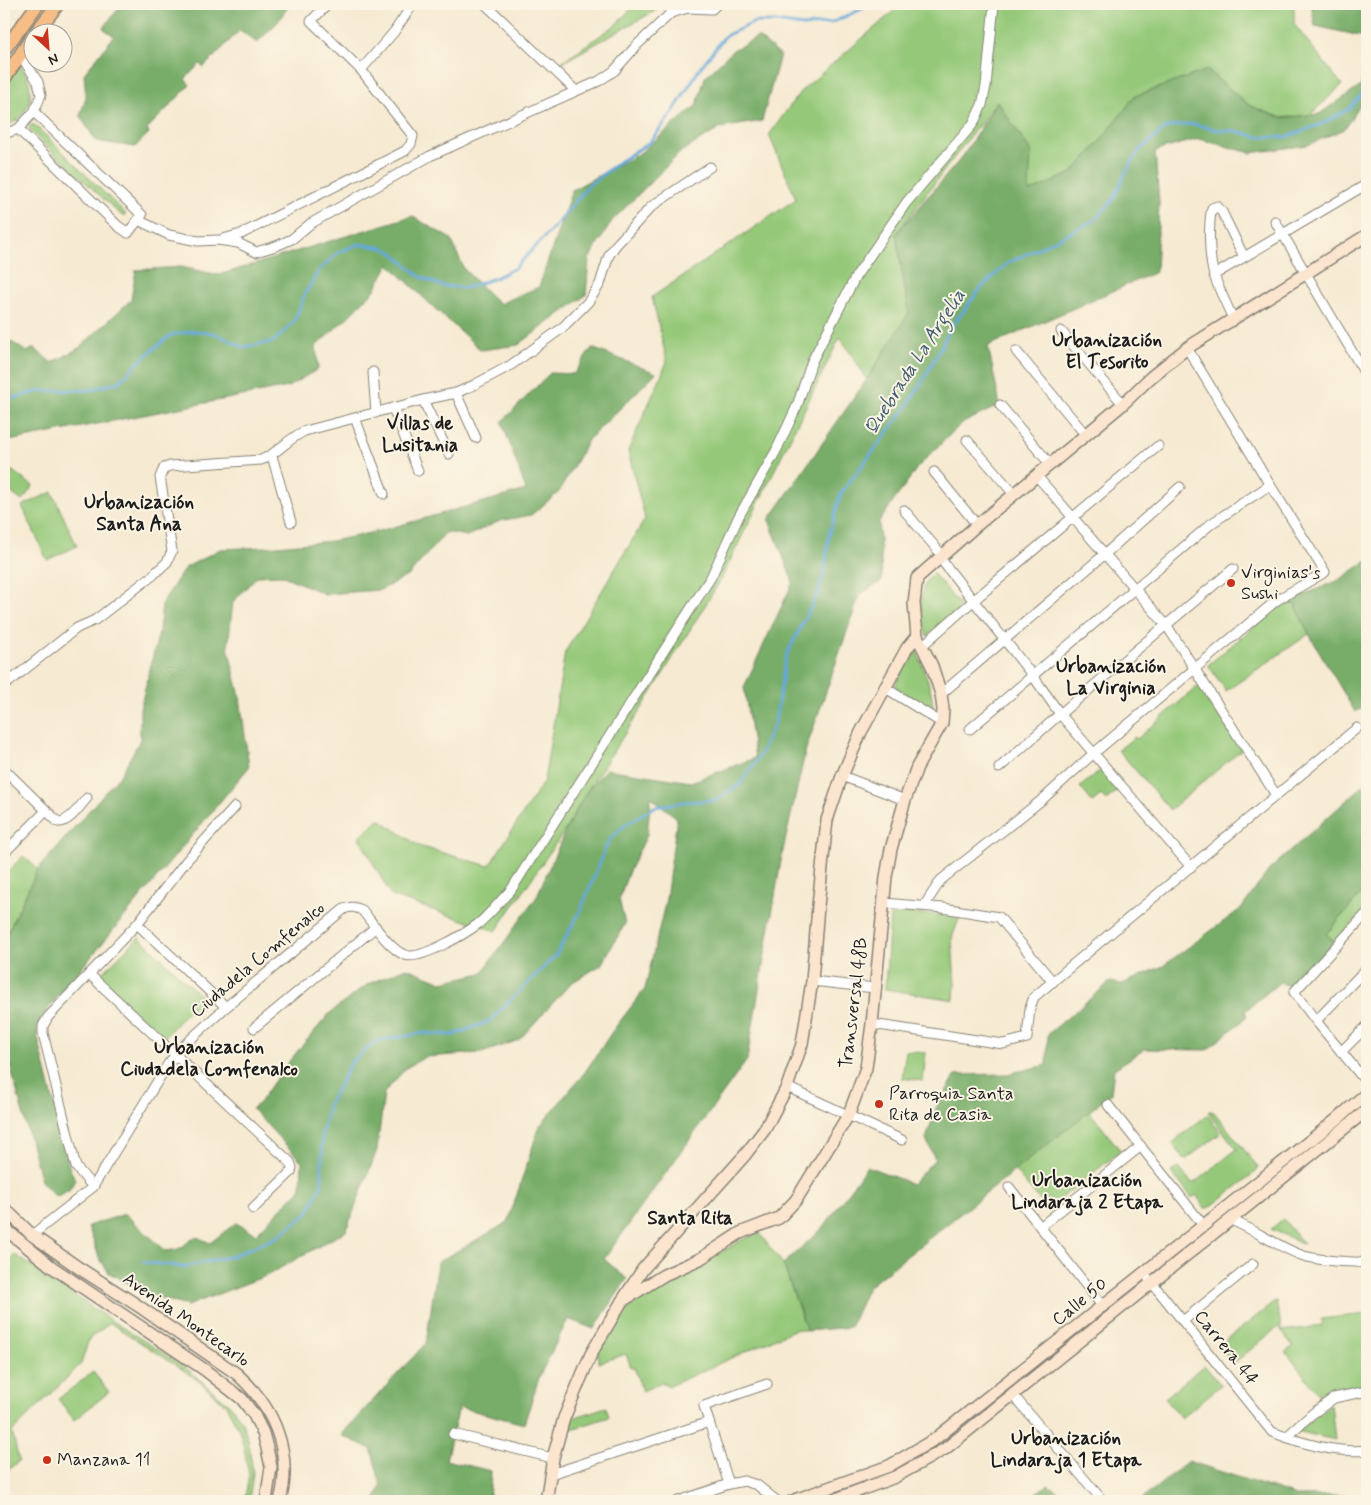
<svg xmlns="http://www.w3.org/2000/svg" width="1371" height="1505" viewBox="0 0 1371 1505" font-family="Mynerve,sans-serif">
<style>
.green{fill:#95c979;stroke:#58724a}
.forest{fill:#78ad69;stroke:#4a6442}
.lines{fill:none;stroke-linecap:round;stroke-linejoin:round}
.stream{stroke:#65a8d9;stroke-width:3}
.street-casing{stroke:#898377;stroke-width:11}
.secondary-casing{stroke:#898377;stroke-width:14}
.primary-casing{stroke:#898377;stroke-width:15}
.street{stroke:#fff;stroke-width:9}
.secondary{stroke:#fbe5cf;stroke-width:11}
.primary{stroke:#f6be86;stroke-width:12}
.poi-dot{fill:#c8321e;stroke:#fcf5e5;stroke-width:2}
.labels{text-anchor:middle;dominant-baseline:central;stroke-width:4;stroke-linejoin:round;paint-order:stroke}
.poi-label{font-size:18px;fill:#1c1c1c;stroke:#fcf5e5;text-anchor:start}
.street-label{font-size:18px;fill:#1c1c1c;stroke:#fcf5e5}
.neighbourhood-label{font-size:19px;font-weight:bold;fill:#1c1c1c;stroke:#fcf5e5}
.water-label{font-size:19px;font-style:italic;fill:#3d5b71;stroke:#fcf5e5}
</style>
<rect width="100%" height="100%" fill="#fcf5e5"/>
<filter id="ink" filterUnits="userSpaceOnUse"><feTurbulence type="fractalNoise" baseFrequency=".02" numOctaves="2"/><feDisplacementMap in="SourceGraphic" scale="10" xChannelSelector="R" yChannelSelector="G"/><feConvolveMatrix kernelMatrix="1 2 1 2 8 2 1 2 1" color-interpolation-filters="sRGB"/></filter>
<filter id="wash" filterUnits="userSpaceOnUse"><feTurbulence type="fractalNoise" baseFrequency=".0096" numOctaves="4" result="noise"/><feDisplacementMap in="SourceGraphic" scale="20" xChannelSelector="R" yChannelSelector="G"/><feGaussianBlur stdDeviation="1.12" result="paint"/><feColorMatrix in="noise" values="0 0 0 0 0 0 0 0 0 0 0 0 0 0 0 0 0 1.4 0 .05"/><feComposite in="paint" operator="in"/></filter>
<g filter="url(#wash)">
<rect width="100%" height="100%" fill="#f6ead2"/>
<g class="green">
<polygon points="636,4 663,4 655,11 554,67 614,26"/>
<polygon points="902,4 1294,4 1294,24 1342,85 1310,115 1282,118 1250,106 1207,70 1097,145 1072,173 1028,193 1031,152 997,101 896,234 909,313 867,379 840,337 720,581 642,708 587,791 567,827 496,931 391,896 359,837 379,819 419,846 489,866 544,781 565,652 645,519 628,451 667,362 652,297 796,199 769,135 800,92"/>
<path d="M19,64C38,85 33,119 4,126V89Z"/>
<polygon points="31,125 35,125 126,214 124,216 121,215 30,131 29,128"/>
<polygon points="11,470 33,486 22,501 4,487 4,480"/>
<polygon points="52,492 77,546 47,560 22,506"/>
<path d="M933,573L961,607L927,636C920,616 916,589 933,573Z"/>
<polygon points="1281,604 1295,604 1309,634 1226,691 1208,665"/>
<path d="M914,650L917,651C924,671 934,691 933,713L896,689L895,685Z"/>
<polygon points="1198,686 1242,749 1170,810 1118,750 1135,737 1137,739"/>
<polygon points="1103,768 1120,789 1106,800 1101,795 1092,802 1080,787"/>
<polygon points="23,856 38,869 4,940 4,875"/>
<polygon points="1367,887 1367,908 1335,942 1326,934"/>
<polygon points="905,913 960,916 952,938 955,985 954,1000 885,989 890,916"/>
<polygon points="139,937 205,1000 184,1015 164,1038 97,978"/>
<polygon points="906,1051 926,1053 923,1081 902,1078"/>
<polygon points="1089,1111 1121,1151 1047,1209 1014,1170"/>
<polygon points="1210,1111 1214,1112 1258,1167 1257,1171 1209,1208 1205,1208 1196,1195 1192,1198 1171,1172 1178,1167 1191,1182 1194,1183 1237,1149 1208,1113"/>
<polygon points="1207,1115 1221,1133 1185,1160 1172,1143"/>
<polygon points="1283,1219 1304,1244 1271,1229"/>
<polygon points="759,1233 783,1264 807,1331 796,1329 669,1386 662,1383 642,1391 634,1367 631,1367 626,1354 598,1363 598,1352 625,1311 645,1295 667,1279 701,1265 741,1240"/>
<polygon points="14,1254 112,1321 180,1363 232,1407 242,1422 248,1439 253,1473 249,1501 244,1501 249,1476 245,1453 239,1429 226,1405 200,1382 176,1365 110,1323 89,1339 81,1364 12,1432 19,1461 4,1473 4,1268"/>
<polygon points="1276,1301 1282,1331 1322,1326 1321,1319 1367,1314 1367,1389 1324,1401 1286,1352 1293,1346 1278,1327 1233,1364 1218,1346"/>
<polygon points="1204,1365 1221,1385 1181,1418 1165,1398"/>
<polygon points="93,1372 109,1392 74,1420 58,1399"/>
<polygon points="1331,1404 1335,1440 1297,1431"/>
<polygon points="606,1407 609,1417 569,1430 573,1418"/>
</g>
<g class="forest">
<polygon points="122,4 290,4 277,23 257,43 240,30 204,67 200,64 185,79 190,85 147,129 149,133 135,147 96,141 80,116 86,97 84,74 114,36 103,28"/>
<path d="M1311,4H1340L1351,10L1367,4V95L1344,129L1308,145L1251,153L1199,139L1155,151L1159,203L1156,272L988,346L1000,405L961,424L917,468L879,522L882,581L860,594L806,749L782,855L747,1060L604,1259L627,1279L594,1329L568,1319L540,1375L524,1424L459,1407L446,1460L491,1471L489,1501H375L381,1485L371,1449L341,1435L426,1343L438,1262L508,1222L539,1127L585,1072L614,1029L645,989L666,899L677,818L651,797L647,835L629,871L619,899L625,924L601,965L571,983L519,1040L482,1053L425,1057L406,1068L384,1093L377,1150L346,1231L268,1275L187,1306L150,1295L109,1273L99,1257L88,1226L125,1214L166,1251C171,1250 178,1250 182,1247C196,1236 191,1234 210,1243L236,1223L256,1234L301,1188L302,1162L252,1109L259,1103L285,1066L330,1013L368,984L407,968L442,982L482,973L536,898L567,827L587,791L606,769L691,782L755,758L744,687L793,582L769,520L867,379L909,313L896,234L963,156L997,101L1031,152L1029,192L1072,173L1097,145L1135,96L1207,70L1250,106L1282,118L1319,114L1361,86L1365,37L1315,26Z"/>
<polygon points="758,37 780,55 762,121 721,128 682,151 612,221 589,259 586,295 518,345 481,350 430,304 389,264 374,291 349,316 316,346 318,369 288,387 9,441 4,447 4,344 7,339 27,352 34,348 52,363 79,348 131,300 136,270 181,267 219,275 412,216 451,239 464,269 499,304 539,287 572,190 640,153 697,105 705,77 733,50"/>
<polygon points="592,348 656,373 588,440 559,492 531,515 500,521 467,536 446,532 409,575 380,590 325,594 281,575 257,576 233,602 228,647 240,697 249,767 51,1005 38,1024 37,1034 70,1170 76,1179 69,1190 56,1197 41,1181 7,1054 4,1023 4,940 38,869 121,774 140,740 140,709 159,632 162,603 185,568 220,549 266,547 332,541 379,531 526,490 502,422 550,373 574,374"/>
<polygon points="1367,561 1367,705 1355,712 1309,634 1295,604 1281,604 1337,581"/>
<polygon points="1367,782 1367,887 1326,934 1335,942 1292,988 1280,982 1245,1011 1247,1017 1207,1050 1145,1049 1114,1069 1111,1094 868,1287 850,1327 807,1331 783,1264 823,1228 867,1166 912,1184 935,1159 926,1139 936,1108 956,1075 1007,1074 1047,1065 1048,1034 1110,982 1122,984 1163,966 1242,908 1269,870"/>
<polygon points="1188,1461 1296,1496 1367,1495 1367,1501 1140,1501"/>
<polygon points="1048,1485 1075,1501 1023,1501"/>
</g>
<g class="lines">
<g class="stream">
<polyline points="1365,4 1367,16"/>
<polyline points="4,403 6,400 39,391 90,390 119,382 145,356 171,335 193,331 214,333 243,347 273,342 294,322 305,294 319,270 339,252 359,244 384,248 393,253 419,276 442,286 466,288 495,278 515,268 556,225 589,185 619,162 650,142 673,112 700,68 725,36 755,22 776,22 803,26 831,23 873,4"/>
<polyline points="143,1262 184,1267 232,1256 277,1237 308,1213 322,1183 322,1133 329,1104 352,1061 377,1041 423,1033 453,1035 490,1021 556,955 579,914 609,840 625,825 654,807 683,802 717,800 740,784 759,757 775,722 786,656 819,591 826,563 829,535 841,493 904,411 924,379 952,326 982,287 1008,263 1094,221 1113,200 1125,174 1139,151 1167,127 1193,124 1218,130 1236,131 1258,137 1286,137 1324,123 1349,109 1367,88"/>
</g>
</g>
</g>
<g filter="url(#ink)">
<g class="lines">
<g class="street-casing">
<g id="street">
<polyline points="328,4 311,21 361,70"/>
<polyline points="485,4 576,91"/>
<polyline points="18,129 118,226 128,233 142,215 34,112"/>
<polyline points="4,134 18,129 34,112 41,95 38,82 20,54"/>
<polyline points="138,220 169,235 198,241 218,240 238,243 256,252 276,246 292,239 310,224 430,156 599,81 614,71 637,45 671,13 688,8 712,9 717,4"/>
<polyline points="1275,221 1367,377"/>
<polyline points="223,239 241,234 405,151 411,144 413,136 361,70 394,32 413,4"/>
<polyline points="1214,275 1367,184"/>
<path d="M1233,319C1227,305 1219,290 1214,275C1209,259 1208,224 1212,208L1217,206L1222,212L1244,257"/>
<polyline points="1061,331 1123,404"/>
<polyline points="1016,351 1085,434"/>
<polyline points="373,372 376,413"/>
<polyline points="456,393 476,438"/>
<polyline points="423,400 449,454"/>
<polyline points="1000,405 1050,464"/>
<polyline points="393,408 418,471"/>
<polyline points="355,418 384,494"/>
<polyline points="967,440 1014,494"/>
<polyline points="272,456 291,522"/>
<polyline points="934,472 977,525"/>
<polyline points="1036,475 1167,626 1276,795"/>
<polyline points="904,510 942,555"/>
<polyline points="939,557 1033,676 1060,714 1191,867"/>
<polyline points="922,646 973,601 1158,446"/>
<path d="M4,686L77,628L95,620L152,576L167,562L172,551L160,477L164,468L170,466L261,460C278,454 288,438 305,431L423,400L456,393L474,385L511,365L561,329L588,302L600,284L609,255L616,245L652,206L710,167"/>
<polyline points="884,687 942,723"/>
<polyline points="941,694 1105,554 1180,487"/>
<polyline points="970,729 1212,523 1270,485"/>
<polyline points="999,768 1060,714 1233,569"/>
<path d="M4,769L58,822C69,823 80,806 87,798"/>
<polyline points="842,776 905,800"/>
<polyline points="4,853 46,811"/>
<polyline points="884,903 943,908 999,917 1053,982"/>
<polyline points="924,906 941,880 1043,799 1094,753 1277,600 1325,572 1270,485 1187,348"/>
<polyline points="1367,913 1294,992 1316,1021 1367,1083"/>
<polyline points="137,924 226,1007"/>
<polyline points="89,974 290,1162 292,1168 291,1172 253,1209"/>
<polyline points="812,981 875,988"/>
<polyline points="1316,1021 1367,968"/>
<polyline points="872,1024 1003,1044 1027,1038 1030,1008 1034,997 1357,728"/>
<polyline points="254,1028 376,927"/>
<polyline points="1341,1052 1367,1026"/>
<polyline points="787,1087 902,1140"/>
<polyline points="1108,1105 1203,1225"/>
<polyline points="93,1187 76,1167 43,1033 43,1026 48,1017 137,924 187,860 235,807"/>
<polyline points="1009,1187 1103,1307"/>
<path d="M1231,1220C1255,1230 1277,1246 1301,1255C1322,1262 1346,1261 1367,1263"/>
<polyline points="1040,1227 1141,1146"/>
<path d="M32,1235L93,1187L168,1064L182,1047L226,1007L344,909C351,906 355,907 362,910C372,922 390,950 405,955C420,961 466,933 478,924C490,914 500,901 511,890L711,577L739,516L776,451L797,406L812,361L856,276L906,203L973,124L982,105L986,86L994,4"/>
<path d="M1149,1279L1272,1432C1301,1443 1336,1454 1367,1450"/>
<polyline points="1183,1321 1253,1264"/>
<polyline points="1013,1395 1103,1501"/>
<polyline points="709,1422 704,1406 767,1384"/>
<polyline points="453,1434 553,1458"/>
<polyline points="1286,1437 1312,1414 1334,1398 1367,1391"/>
<polyline points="551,1474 709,1422 729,1484"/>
<polyline points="679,1501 729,1484 744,1481 757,1485 777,1501"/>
</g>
</g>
<g class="secondary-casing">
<g id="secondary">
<path d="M4,1208L32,1235L79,1268L137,1305L237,1374C274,1407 293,1452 280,1501"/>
<polyline points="4,1228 52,1267 205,1370 242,1399 254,1415 263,1433 267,1448 271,1467 266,1501"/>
<polyline points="622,1301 664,1275 700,1259 740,1233 779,1218 796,1200 849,1114 866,1068 872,1024 886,877 891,849 905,800 917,767 942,723 943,709 941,694 932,666 917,636 914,603 917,578 977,525 1123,404 1151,377 1187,348 1367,235"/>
<polyline points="546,1501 553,1458 564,1418 591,1354 622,1301 643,1269 745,1155 765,1129 787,1087 802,1044 812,981 818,906 827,820 842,776 861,732 907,648 917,636"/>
<polyline points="792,1501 889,1466 935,1439 1336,1120 1367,1093"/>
<polyline points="831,1501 895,1477 945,1449 1367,1110"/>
</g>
</g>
<g class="primary-casing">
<g id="primary">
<polyline points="36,32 58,4"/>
<polyline points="4,50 38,4"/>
<polyline points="4,79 32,37"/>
</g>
</g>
<use href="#street" class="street"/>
<use href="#secondary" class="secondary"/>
<use href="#primary" class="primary"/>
</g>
</g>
<g class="poi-dot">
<circle cx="1231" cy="583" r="5"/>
<circle cx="879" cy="1104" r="5"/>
<circle cx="47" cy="1460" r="5"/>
</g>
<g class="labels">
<g class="poi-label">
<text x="1241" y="573">Virginias's<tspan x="1241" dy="21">Sushi</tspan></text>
<text x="889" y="1094">Parroquia Santa<tspan x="889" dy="21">Rita de Casia</tspan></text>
<text x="57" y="1460">Manzana 11</text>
</g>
<g class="street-label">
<text transform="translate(258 960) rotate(-40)">Ciudadela Comfenalco</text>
<text transform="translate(854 1003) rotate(-83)">Transversal 48B</text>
<text transform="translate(1080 1302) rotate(-39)">Calle 50</text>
<text transform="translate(186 1320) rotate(35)">Avenida Montecarlo</text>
<text transform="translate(1226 1348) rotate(51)">Carrera 44</text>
</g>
<g class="neighbourhood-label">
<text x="1107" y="340">Urbanización<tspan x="1107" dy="22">El Tesorito</tspan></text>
<text x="420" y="423">Villas de<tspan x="420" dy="22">Lusitania</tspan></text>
<text x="139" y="502">Urbanización<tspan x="139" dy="22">Santa Ana</tspan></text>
<text x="1111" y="666">Urbanización<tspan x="1111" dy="22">La Virginia</tspan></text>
<text x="209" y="1047">Urbanización<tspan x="209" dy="22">Ciudadela Comfenalco</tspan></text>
<text x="1087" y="1180">Urbanización<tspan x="1087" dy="22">Lindaraja 2 Etapa</tspan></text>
<text x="690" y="1218">Santa Rita</text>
<text x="1066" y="1438">Urbanización<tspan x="1066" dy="22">Lindaraja 1 Etapa</tspan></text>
</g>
<g class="water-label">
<text transform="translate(915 362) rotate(-57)">Quebrada La Argelia</text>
</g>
</g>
<rect width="1371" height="1505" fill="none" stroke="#fcf5e5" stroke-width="20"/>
<g transform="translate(48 48) rotate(154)"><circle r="24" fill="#fcf5e5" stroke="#a29e95"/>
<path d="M0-4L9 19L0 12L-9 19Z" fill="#c8321e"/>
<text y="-8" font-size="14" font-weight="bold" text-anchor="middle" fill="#1c1c1c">N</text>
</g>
</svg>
